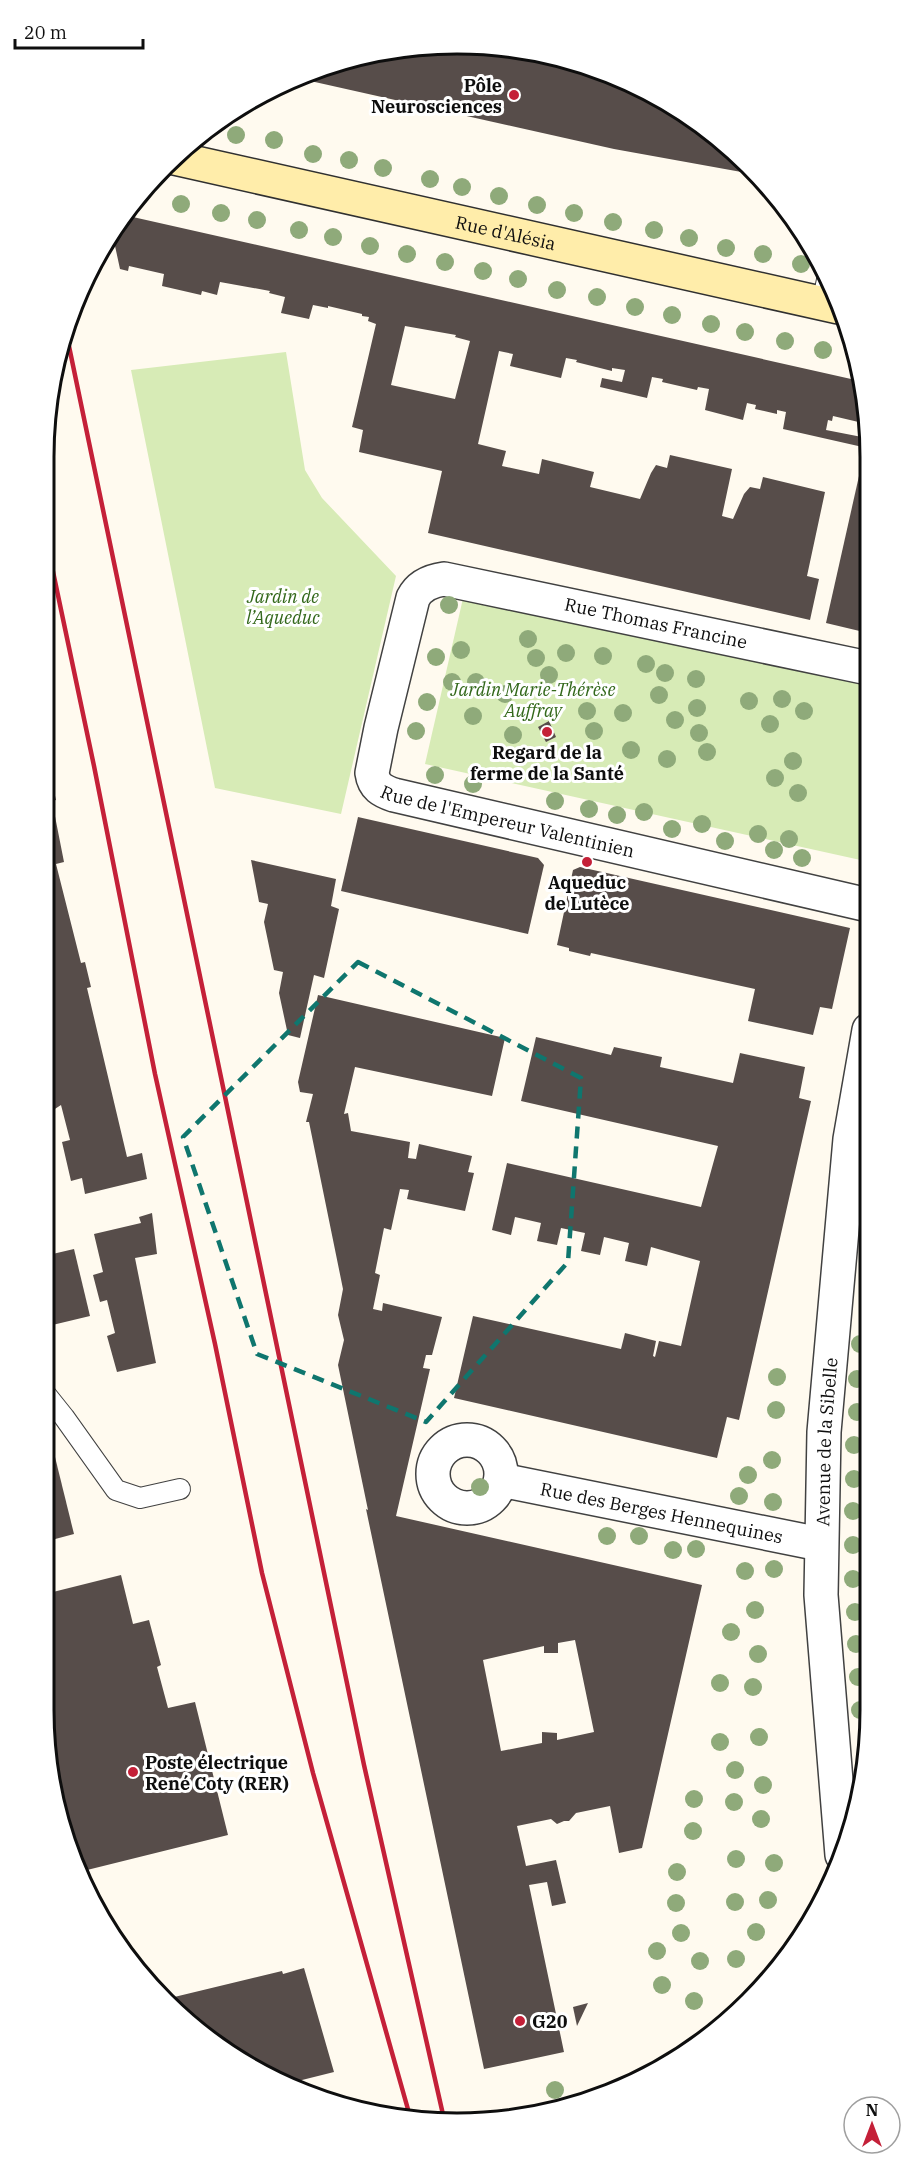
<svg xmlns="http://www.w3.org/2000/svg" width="914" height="2167" viewBox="0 0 914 2167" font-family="'IBM Plex Serif',serif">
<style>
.green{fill:#d7ebb6}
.building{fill:#574d4a;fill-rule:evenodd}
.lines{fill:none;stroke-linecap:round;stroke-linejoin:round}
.service-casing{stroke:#414141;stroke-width:22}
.minor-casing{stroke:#414141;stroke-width:36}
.secondary-casing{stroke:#303030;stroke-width:36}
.service{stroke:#fff;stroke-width:20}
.minor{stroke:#fff;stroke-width:33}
.secondary{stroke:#ffedaa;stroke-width:33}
.rail{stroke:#c42038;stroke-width:4.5}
.tree{fill:#8faa7a}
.marked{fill:none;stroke:#0f766e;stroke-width:4.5;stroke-dasharray:12 8;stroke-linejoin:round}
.poi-dot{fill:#c42038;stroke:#fff;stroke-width:2}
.labels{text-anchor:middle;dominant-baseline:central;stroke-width:6;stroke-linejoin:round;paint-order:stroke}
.poi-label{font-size:18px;font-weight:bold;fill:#0e0e0e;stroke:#fff}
.street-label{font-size:18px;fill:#0e0e0e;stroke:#fff}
.park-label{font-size:18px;font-style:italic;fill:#33681b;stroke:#fff}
.rim{fill:none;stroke:#0e0e0e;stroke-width:3}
</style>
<rect width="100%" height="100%" fill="#fffaef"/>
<g class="green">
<polygon points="286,352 305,470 322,498 396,576 341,814 215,788 131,370"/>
<polygon points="464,594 868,685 868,846 865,861 425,764"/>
</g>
<g class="building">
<polygon points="430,44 511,47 590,65 687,113 758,175 614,149 297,78 350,58"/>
<path d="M124,215L860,381L867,403V424L833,416L832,421L828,420L826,430L867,438V448L783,429L786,412L777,410V414L755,409L756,405L747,403L743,420L705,410L709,389L698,387L697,390L662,382L663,379L652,377L647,398L600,387L602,378L622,382L625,370L612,368V371L576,362L577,360L566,358L561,378L510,366L513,354L499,351L478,444L506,451L502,466L539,474L542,459L594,472L590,487L640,499L651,473L656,465L667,468L670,455L732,469L722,516L733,519L744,494L750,487L760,489L763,477L825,492L807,576L819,579L810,620L428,533L442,471L359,452L363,430L352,427L376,324L368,321L369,317L362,316V314L328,306V308L313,305L309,319L281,313L285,297L269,293L270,291L220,282L217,295L202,291L201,295L162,286L164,274L129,266L128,271L120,269L112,232ZM405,326L456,335L455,337L470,341L455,399L391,385Z"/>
<polygon points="861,467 867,468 868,633 826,623"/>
<polygon points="549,721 556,737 546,742 538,727"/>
<polygon points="48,766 56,800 52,801 64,862 56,864 81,963 85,962 91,987 87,988 127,1157 142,1153 147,1179 85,1194 82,1178 71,1181 62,1142 70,1140 61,1105 44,1116 44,767"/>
<polygon points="358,817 538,858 544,865 528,934 341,891"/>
<polygon points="251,860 336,879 331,906 339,909 324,978 314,975 300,1038 288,1035 279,993 283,972 274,970 264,922 268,904 259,902"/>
<polygon points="580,867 850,928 832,1009 820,1007 813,1035 748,1021 755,989 591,953 590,956 569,951 569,948 557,945 573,870"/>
<path d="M318,995L505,1038L492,1096L355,1067L344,1114L348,1113L351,1131L410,1142L408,1158L416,1159L419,1144L472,1156L468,1172L474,1173L465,1211L407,1199L409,1190L400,1189L391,1230L384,1228L375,1273L380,1275L373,1309L382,1311L383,1303L442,1317L432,1355H426L423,1368L430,1369L396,1516L702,1585L642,1848L619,1853L610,1806L576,1813L569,1821H564L557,1824L551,1819L517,1826L526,1866L556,1860L566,1903L552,1906L547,1882L529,1885L564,2052L484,2069L366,1509L368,1510L338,1365L344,1340L338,1315L343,1289L309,1122H306L313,1094L300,1092L298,1082ZM575,1640L594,1732L557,1740V1733L542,1732V1743L501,1751L483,1660L544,1646V1653H558V1643Z"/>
<polygon points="536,1037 611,1055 614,1047 662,1057 660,1067 733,1083 740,1053 805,1067 799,1098 811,1101 739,1420 727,1417 717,1458 454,1398 473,1316 621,1349 625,1333 656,1341 653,1356 655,1357 659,1341 681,1346 700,1261 651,1247 647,1266 625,1261 629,1243 604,1237 600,1255 581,1251 585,1233 561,1228 557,1245 537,1241 541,1223 515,1217 511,1235 492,1230 507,1163 701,1207 718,1146 521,1101"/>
<polygon points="152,1213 157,1254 135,1258 156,1363 117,1372 107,1336 115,1333 107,1300 100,1302 93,1275 103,1272 94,1234 141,1223 139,1217"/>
<polygon points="74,1249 90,1316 44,1327 44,1256"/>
<polygon points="55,1457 74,1534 44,1542 44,1460"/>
<polygon points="121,1575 133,1624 149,1620 161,1665 157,1667 168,1708 195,1702 228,1835 79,1872 66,1843 44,1710 44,1590 45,1594"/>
<polygon points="304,1968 334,2072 286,2084 251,2068 166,1999 282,1971 283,1974"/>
<polygon points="588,2003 577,2026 573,2007"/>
</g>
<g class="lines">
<g class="service-casing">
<g id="service">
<polyline points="822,304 828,275"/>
<polyline points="44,1392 64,1417 116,1490 140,1498 180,1489"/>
</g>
</g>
<g class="minor-casing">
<g id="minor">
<path id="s1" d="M868,668L444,579C430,581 419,586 413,598L381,728L372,773C374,787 382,791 394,795L868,905"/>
<circle cx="467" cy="1474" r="34"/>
<path id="s2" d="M501,1480L820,1544"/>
<path id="s3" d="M842,1855L821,1595L824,1432L850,1139L869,1030"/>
</g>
</g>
<g class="secondary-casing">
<g id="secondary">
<path id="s4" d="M174,158L838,307"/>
</g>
</g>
<use href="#service" class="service"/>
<use href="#minor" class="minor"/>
<use href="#secondary" class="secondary"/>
<g class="rail">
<polyline points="65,327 364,1765 444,2119"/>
<polyline points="44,529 94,766 155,1074 215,1344 262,1573 313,1773 411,2120"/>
</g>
</g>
<g class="tree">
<circle cx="236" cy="135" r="9"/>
<circle cx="274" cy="140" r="9"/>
<circle cx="313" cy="154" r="9"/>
<circle cx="349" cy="160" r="9"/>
<circle cx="383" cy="168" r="9"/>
<circle cx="430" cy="179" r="9"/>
<circle cx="462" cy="187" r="9"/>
<circle cx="499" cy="196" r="9"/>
<circle cx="181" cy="204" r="9"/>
<circle cx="537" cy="205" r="9"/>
<circle cx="221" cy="213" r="9"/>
<circle cx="574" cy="213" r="9"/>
<circle cx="257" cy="220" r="9"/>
<circle cx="613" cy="222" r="9"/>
<circle cx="299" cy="230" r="9"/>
<circle cx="654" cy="230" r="9"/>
<circle cx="333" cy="237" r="9"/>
<circle cx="689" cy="238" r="9"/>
<circle cx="370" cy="246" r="9"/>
<circle cx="726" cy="248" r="9"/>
<circle cx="407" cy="254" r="9"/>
<circle cx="763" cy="254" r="9"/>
<circle cx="445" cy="262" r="9"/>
<circle cx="801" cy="264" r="9"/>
<circle cx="483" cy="271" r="9"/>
<circle cx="518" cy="279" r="9"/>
<circle cx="557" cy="290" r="9"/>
<circle cx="597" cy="297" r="9"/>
<circle cx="635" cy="307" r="9"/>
<circle cx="672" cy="315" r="9"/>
<circle cx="711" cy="324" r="9"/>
<circle cx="745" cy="332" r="9"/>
<circle cx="785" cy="341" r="9"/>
<circle cx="823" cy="350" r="9"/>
<circle cx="449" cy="605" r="9"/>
<circle cx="528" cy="639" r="9"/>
<circle cx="461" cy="650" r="9"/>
<circle cx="566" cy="653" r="9"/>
<circle cx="603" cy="656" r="9"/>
<circle cx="436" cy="657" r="9"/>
<circle cx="536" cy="658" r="9"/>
<circle cx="646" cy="664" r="9"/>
<circle cx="665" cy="673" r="9"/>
<circle cx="549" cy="675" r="9"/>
<circle cx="696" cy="679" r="9"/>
<circle cx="452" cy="682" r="9"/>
<circle cx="476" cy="682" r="9"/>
<circle cx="505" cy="694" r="9"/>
<circle cx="659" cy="695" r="9"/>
<circle cx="782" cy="699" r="9"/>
<circle cx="749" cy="701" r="9"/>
<circle cx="427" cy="702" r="9"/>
<circle cx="697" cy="708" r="9"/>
<circle cx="587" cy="711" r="9"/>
<circle cx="804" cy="711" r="9"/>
<circle cx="623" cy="713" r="9"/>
<circle cx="473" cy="716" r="9"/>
<circle cx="675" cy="720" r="9"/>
<circle cx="770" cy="724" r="9"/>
<circle cx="416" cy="731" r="9"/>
<circle cx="594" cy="731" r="9"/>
<circle cx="699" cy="733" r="9"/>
<circle cx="513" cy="735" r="9"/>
<circle cx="631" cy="750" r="9"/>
<circle cx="707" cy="752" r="9"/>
<circle cx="667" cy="759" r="9"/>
<circle cx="793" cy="761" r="9"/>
<circle cx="435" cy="775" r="9"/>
<circle cx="775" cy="778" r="9"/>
<circle cx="473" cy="784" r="9"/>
<circle cx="798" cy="793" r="9"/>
<circle cx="555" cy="801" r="9"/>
<circle cx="589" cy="809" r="9"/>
<circle cx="644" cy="812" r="9"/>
<circle cx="617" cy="815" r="9"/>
<circle cx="702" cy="824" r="9"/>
<circle cx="672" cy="829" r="9"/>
<circle cx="758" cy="834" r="9"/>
<circle cx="789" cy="839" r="9"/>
<circle cx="725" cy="841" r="9"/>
<circle cx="774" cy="850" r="9"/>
<circle cx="802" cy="858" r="9"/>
<circle cx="860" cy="1344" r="9"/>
<circle cx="777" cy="1377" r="9"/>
<circle cx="857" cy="1379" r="9"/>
<circle cx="776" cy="1410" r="9"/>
<circle cx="857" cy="1412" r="9"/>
<circle cx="854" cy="1445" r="9"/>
<circle cx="772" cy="1460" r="9"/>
<circle cx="748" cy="1475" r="9"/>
<circle cx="854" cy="1479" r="9"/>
<circle cx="480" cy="1487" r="9"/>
<circle cx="739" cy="1496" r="9"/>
<circle cx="773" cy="1502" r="9"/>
<circle cx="853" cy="1511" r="9"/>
<circle cx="607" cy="1536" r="9"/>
<circle cx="639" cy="1536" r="9"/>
<circle cx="853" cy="1545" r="9"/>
<circle cx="696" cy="1549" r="9"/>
<circle cx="673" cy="1550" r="9"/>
<circle cx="774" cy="1569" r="9"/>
<circle cx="745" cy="1571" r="9"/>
<circle cx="853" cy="1579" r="9"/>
<circle cx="755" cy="1610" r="9"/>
<circle cx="855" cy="1612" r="9"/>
<circle cx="731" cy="1632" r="9"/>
<circle cx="856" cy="1644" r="9"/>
<circle cx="758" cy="1654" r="9"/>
<circle cx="858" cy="1677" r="9"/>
<circle cx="720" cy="1683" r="9"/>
<circle cx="753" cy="1687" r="9"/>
<circle cx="860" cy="1710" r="9"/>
<circle cx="759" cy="1737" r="9"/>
<circle cx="720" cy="1742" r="9"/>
<circle cx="735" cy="1770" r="9"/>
<circle cx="763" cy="1785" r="9"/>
<circle cx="694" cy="1799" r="9"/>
<circle cx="734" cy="1802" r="9"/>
<circle cx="761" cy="1819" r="9"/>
<circle cx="693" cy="1831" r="9"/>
<circle cx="736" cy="1859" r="9"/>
<circle cx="774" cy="1863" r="9"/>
<circle cx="677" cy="1872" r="9"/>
<circle cx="768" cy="1900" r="9"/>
<circle cx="735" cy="1902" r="9"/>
<circle cx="676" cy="1903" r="9"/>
<circle cx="756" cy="1932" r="9"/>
<circle cx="681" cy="1933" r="9"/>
<circle cx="657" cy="1951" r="9"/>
<circle cx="736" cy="1959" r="9"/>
<circle cx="700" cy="1961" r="9"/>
<circle cx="662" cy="1985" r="9"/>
<circle cx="694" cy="2001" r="9"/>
<circle cx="555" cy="2090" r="9"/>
</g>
<path class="marked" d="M358,962L581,1078L568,1262L426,1422L257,1354L183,1137Z"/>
<g class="poi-dot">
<circle cx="514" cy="95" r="6"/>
<circle cx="547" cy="732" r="6"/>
<circle cx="587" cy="862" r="6"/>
<circle cx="133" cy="1772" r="6"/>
<circle cx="520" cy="2021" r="6"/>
</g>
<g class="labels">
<g class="poi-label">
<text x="502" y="85" text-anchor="end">Pôle<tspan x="502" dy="21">Neurosciences</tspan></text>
<text x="547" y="752">Regard de la<tspan x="547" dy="21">ferme de la Santé</tspan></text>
<text x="587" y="882">Aqueduc<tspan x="587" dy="21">de Lutèce</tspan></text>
<text x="145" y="1762" text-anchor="start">Poste électrique<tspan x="145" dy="21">René Coty (RER)</tspan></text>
<text x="532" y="2021" text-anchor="start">G20</text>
</g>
<g class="street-label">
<text stroke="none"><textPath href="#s4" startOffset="340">Rue d'Alésia</textPath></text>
<text transform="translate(656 623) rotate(12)">Rue Thomas Francine</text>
<text stroke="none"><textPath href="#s1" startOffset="801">Rue de l'Empereur Valentinien</textPath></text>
<text stroke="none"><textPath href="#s3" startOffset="414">Avenue de la Sibelle</textPath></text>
<text stroke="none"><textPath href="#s2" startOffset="164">Rue des Berges Hennequines</textPath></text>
</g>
<g class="park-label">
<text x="283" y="596">Jardin de<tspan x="283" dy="21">l’Aqueduc</tspan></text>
<text x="533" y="689">Jardin Marie-Thérèse<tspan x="533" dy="21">Auffray</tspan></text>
</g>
</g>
<path d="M0 0H914V2167H0ZM457 54H457A403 403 0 0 1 860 457V1710A403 403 0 0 1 457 2113H457A403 403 0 0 1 54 1710V457A403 403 0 0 1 457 54Z" fill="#fff" fill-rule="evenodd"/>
<path class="rim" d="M457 54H457A403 403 0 0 1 860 457V1710A403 403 0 0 1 457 2113H457A403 403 0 0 1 54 1710V457A403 403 0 0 1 457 54Z"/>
<g transform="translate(872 2125)"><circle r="28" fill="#ffffff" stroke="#9f9f9f" stroke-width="1.5"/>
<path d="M0-4.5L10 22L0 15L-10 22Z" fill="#c42038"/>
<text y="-9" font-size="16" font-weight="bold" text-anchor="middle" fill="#0e0e0e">N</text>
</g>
<path d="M15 39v9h128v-9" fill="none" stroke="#0e0e0e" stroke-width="3"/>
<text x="24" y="39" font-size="18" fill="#0e0e0e" stroke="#ffffff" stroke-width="4.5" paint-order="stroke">20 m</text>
</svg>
